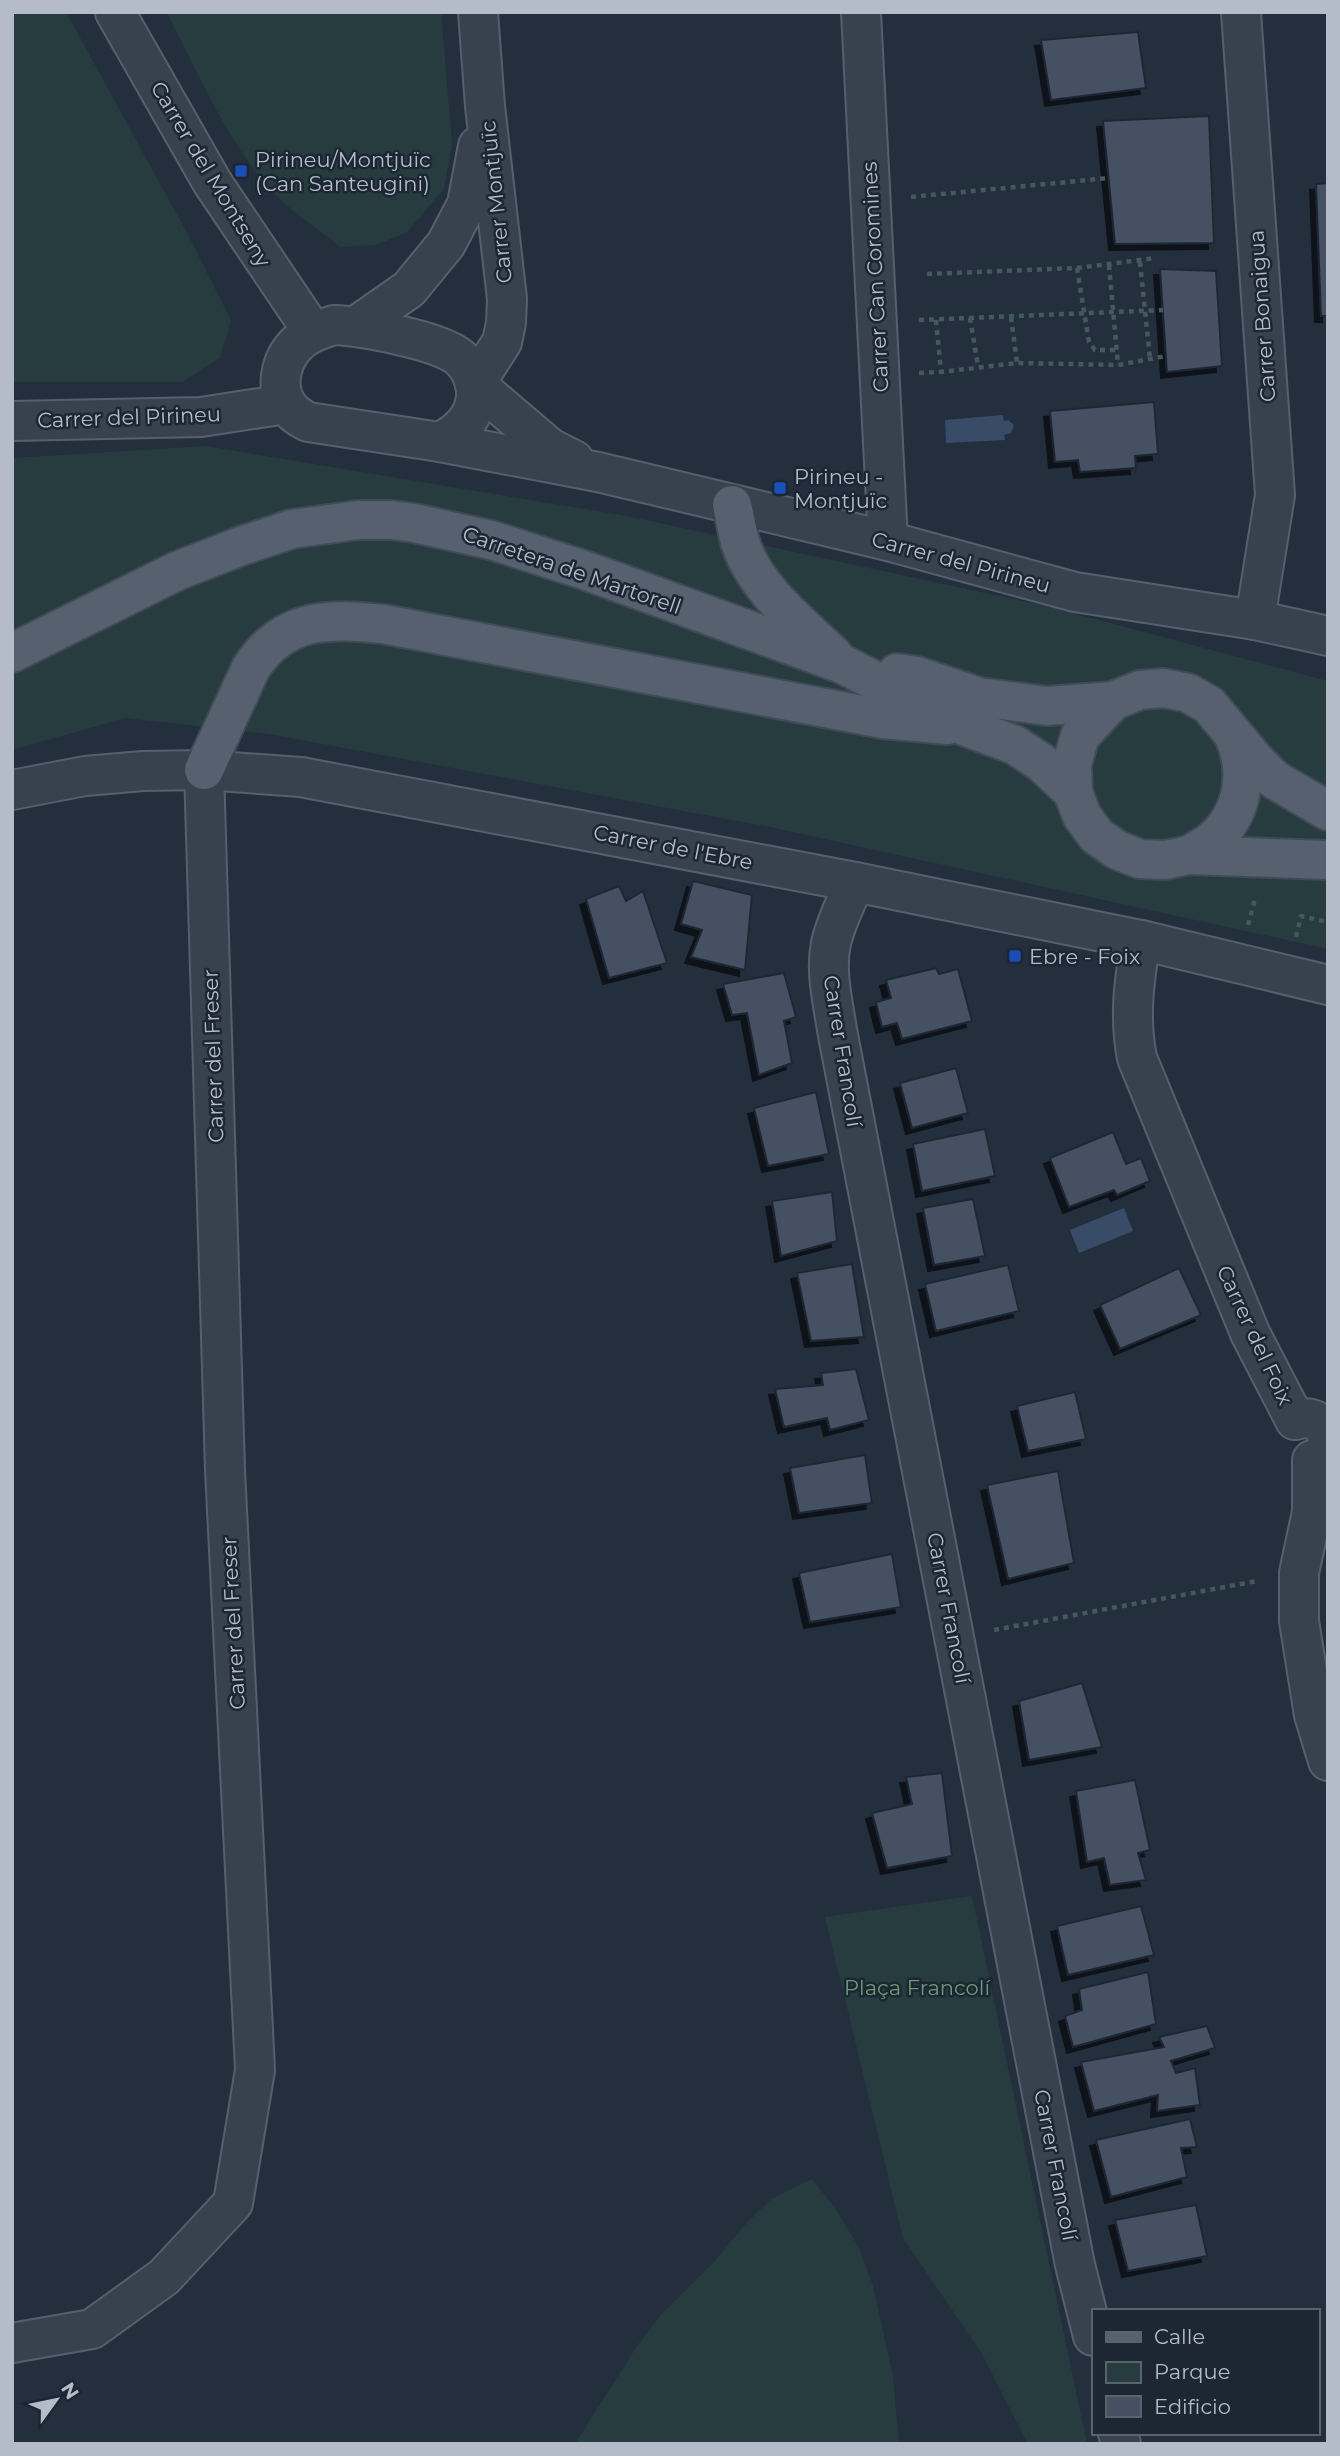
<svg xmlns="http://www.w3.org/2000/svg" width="1340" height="2456" viewBox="0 0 1340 2456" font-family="Montserrat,sans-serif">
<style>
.green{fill:#263c3f}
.water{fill:#394c67}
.building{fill:#455162;stroke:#1f2835;stroke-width:2;filter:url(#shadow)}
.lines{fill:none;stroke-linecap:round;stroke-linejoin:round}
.minor-casing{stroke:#565f6c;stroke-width:42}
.major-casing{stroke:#414a57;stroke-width:42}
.path{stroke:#44595c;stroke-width:4.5;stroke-dasharray:5 5;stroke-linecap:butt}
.minor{stroke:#38414e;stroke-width:38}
.major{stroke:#56606e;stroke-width:38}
.transit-dot{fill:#1a4fb4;stroke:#1d2633;stroke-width:2.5}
.labels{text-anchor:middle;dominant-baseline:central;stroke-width:5;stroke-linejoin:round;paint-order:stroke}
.poi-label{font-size:21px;fill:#b4bcc9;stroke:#1d2633;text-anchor:start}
.street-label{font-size:21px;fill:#b4bcc9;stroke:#1d2633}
.park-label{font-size:21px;fill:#6b9a76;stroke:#1d2633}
</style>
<defs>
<filter id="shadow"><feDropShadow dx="-6" dy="6" stdDeviation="0" flood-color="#0009"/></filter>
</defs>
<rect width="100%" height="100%" fill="#242f3e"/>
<g class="green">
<polygon points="12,12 66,12 187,233 231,320 220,358 182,382 12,382"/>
<path d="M166,12H441L452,143L444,189L407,232L376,245L340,247C321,231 299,217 281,200C231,152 199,73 166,12Z"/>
<polygon points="206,446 627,516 1046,606 1328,681 1328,949 770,827 269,734 125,718 12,750 12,458"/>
<polygon points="972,1896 1087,2444 1028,2444 982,2354 903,2238 825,1917"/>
<polygon points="812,2179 837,2211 859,2248 873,2286 893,2376 899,2444 575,2444 637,2346 661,2315 714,2262 741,2229 771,2199"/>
</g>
<g class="water">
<polygon points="1003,415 1004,421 1008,420 1014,425 1011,433 1004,435 1005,440 946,443 945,420"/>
<polygon points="1124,1208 1133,1231 1079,1253 1070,1230"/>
</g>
<g class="building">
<polygon points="1138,32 1146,88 1051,100 1041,40"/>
<polygon points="1209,116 1214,243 1115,244 1103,121"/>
<polygon points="1328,183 1328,316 1321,316 1316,184"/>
<polygon points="1160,269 1216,271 1222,366 1167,372"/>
<polygon points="1154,402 1158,454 1135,456 1136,468 1080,472 1078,460 1055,462 1050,411"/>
<polygon points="693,881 752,895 745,970 691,957 702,930 681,924"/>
<polygon points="619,886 626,901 643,891 667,963 609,978 586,899"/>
<polygon points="936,968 939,974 958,969 972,1021 902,1039 897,1023 882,1027 876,1002 891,998 886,980"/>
<polygon points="784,973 796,1017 784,1021 792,1063 759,1075 747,1013 732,1015 723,984"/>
<polygon points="956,1068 968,1113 912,1128 900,1083"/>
<polygon points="816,1092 829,1154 768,1166 754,1108"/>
<polygon points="985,1129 995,1176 922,1191 913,1144"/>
<polygon points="1113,1132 1126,1164 1141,1158 1150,1181 1117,1195 1114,1190 1069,1207 1050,1158"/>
<polygon points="832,1192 837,1241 781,1256 772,1201"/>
<polygon points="973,1199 985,1256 934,1265 923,1208"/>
<polygon points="852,1264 864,1337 811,1341 797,1273"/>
<polygon points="1008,1265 1019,1311 936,1331 925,1284"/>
<polygon points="1179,1268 1201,1315 1120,1349 1100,1305"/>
<polygon points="856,1369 869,1420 830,1430 827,1418 784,1427 775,1389 823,1385 821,1373"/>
<polygon points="1075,1392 1086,1439 1028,1451 1017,1406"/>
<polygon points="865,1455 872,1503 799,1513 790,1468"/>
<polygon points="1058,1471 1074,1563 1008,1579 987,1485"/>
<polygon points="892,1554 901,1607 810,1622 799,1573"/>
<polygon points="1082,1683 1102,1747 1029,1760 1019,1701"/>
<polygon points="942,1773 952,1856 887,1868 872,1813 912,1804 906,1777"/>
<polygon points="1135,1780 1150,1850 1138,1853 1146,1880 1110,1885 1104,1858 1087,1862 1076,1791"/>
<polygon points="1141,1906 1154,1955 1068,1975 1057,1926"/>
<polygon points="1148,1972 1156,2024 1073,2047 1065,2016 1082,2010 1079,1989"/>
<polygon points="1207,2026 1215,2048 1171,2061 1176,2073 1195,2068 1200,2105 1157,2111 1158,2095 1094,2111 1081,2062 1164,2047 1159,2037"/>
<polygon points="1190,2119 1197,2147 1181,2148 1187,2177 1111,2197 1096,2140"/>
<polygon points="1196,2205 1207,2256 1128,2271 1115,2220"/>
</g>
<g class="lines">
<g class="minor-casing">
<g id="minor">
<polyline points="115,12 212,182 313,332"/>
<polyline points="861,12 888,541"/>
<polyline points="1241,12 1275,495 1255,620"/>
<path d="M334,325C361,326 434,340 456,355C469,363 477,382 476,397C474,419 458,433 440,442L308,422C300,418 292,413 287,405C274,384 282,356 300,341C310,332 322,329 334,325Z"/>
<polyline points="356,326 409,289 446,244 467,204 478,146"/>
<polyline points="475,384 502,342 506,323 507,299 485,106 478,12"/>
<polyline points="475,384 550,448 574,460"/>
<polyline points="12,421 201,417 286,404"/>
<polyline points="440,442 598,472 888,541 1075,592 1255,620 1328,636"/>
<polyline points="12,790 85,776 143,771 204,770 301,777 855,882 1141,940 1328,985"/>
<path d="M855,882C846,902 836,922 831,943C825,972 833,1002 837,1030L1075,2265L1093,2336"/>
<path d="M1141,940C1134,981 1129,1017 1137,1058L1250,1333L1295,1420"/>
<path d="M1295,1420C1311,1415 1323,1421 1328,1437"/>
<polyline points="1312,1460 1312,1512 1299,1573 1299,1621 1314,1715 1328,1761"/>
<polyline points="12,2343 92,2329 164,2277 233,2203 255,2070 225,1470 204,770"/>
<polyline points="1118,2433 1121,2444"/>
</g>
</g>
<g class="major-casing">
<g id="major">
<path d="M732,505C735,517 737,530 740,542C755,589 800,623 834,656"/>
<polyline points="12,653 177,571 241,546 292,529 358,520 391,520 414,523 491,540 584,570 842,664 966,727 1015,745 1042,763 1073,792"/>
<polyline points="897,673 917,676 979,697 1047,706 1113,701 1140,690 1164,688 1188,693 1209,705 1254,759 1275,780 1328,811"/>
<polyline points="1113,701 1080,736 1072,764 1073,792 1082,816 1097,836 1117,850 1140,859 1165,860 1189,855 1328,860"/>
<path d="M204,770L251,668C284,617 330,618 383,624L883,719L947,725"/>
<path d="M1189,855C1197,850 1206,846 1213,840C1244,813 1250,770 1233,734"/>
</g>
</g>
<g class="path">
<polyline points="911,197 1109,178"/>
<polyline points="1140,262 1150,359"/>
<polyline points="1109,265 1118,365"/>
<polyline points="1077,268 1089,342 1095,350 1116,350"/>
<polyline points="927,274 1077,268 1156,258"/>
<polyline points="1011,317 1017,363"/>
<polyline points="970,318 978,366"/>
<polyline points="919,320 1163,310"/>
<polyline points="936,320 941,372"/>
<polyline points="919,373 941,372 1017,363 1118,365 1166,356"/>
<polyline points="1248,925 1255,899"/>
<polyline points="1296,937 1301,916 1328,922"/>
<polyline points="994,1630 1257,1581"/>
</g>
<use href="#minor" class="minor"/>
<use href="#major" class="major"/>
</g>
<g class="transit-dot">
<rect x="234" y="164" width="14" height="14" rx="3.5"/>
<rect x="773" y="481" width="14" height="14" rx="3.5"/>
<rect x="1008" y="949" width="14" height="14" rx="3.5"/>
</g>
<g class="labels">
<g class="poi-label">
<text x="255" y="159">Pirineu/Montjuïc<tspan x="255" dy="24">(Can Santeugini)</tspan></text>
<text x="794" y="476">Pirineu -<tspan x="794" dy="24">Montjuïc</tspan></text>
<text x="1029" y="956">Ebre - Foix</text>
</g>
<g class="street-label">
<text transform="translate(211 174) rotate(59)">Carrer del Montseny</text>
<text transform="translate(496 202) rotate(-96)">Carrer Montjuïc</text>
<text transform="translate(875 277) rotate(-93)">Carrer Can Coromines</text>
<text transform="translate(1262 316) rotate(-94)">Carrer Bonaigua</text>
<text transform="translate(129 417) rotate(-2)">Carrer del Pirineu</text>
<text transform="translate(961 562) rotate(15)">Carrer del Pirineu</text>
<text transform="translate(572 570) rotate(19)">Carretera de Martorell</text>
<text transform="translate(673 847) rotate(11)">Carrer de l'Ebre</text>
<text transform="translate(843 1051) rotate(81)">Carrer Francolí</text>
<text transform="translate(213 1056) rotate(-92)">Carrer del Freser</text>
<text transform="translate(1255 1335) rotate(65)">Carrer del Foix</text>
<text transform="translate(949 1608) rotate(79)">Carrer Francolí</text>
<text transform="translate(233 1623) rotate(-93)">Carrer del Freser</text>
<text transform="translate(1056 2165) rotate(79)">Carrer Francolí</text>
</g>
<g class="park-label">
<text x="917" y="1987">Plaça Francolí</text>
</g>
</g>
<rect width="1340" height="2456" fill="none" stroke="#b4bcc9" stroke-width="28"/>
<rect x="1092" y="2309" width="228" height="126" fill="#1d2633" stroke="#59626f" stroke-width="2"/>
<rect x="1106" y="2332" width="35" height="10" fill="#56606e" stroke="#59626f" stroke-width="2"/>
<text x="1154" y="2344" font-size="21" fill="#b4bcc9">Calle</text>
<rect x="1106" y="2362" width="35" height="21" fill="#263c3f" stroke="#59626f" stroke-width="2"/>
<text x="1154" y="2379" font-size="21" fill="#b4bcc9">Parque</text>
<rect x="1106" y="2396" width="35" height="21" fill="#455162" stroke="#59626f" stroke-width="2"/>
<text x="1154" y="2414" font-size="21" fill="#b4bcc9">Edificio</text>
<g transform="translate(56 2400) rotate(57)" stroke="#1d2633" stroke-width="5" paint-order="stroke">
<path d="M0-5L12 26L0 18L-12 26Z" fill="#b4bcc9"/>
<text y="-10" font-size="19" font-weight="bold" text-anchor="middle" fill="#b4bcc9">N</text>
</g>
</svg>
